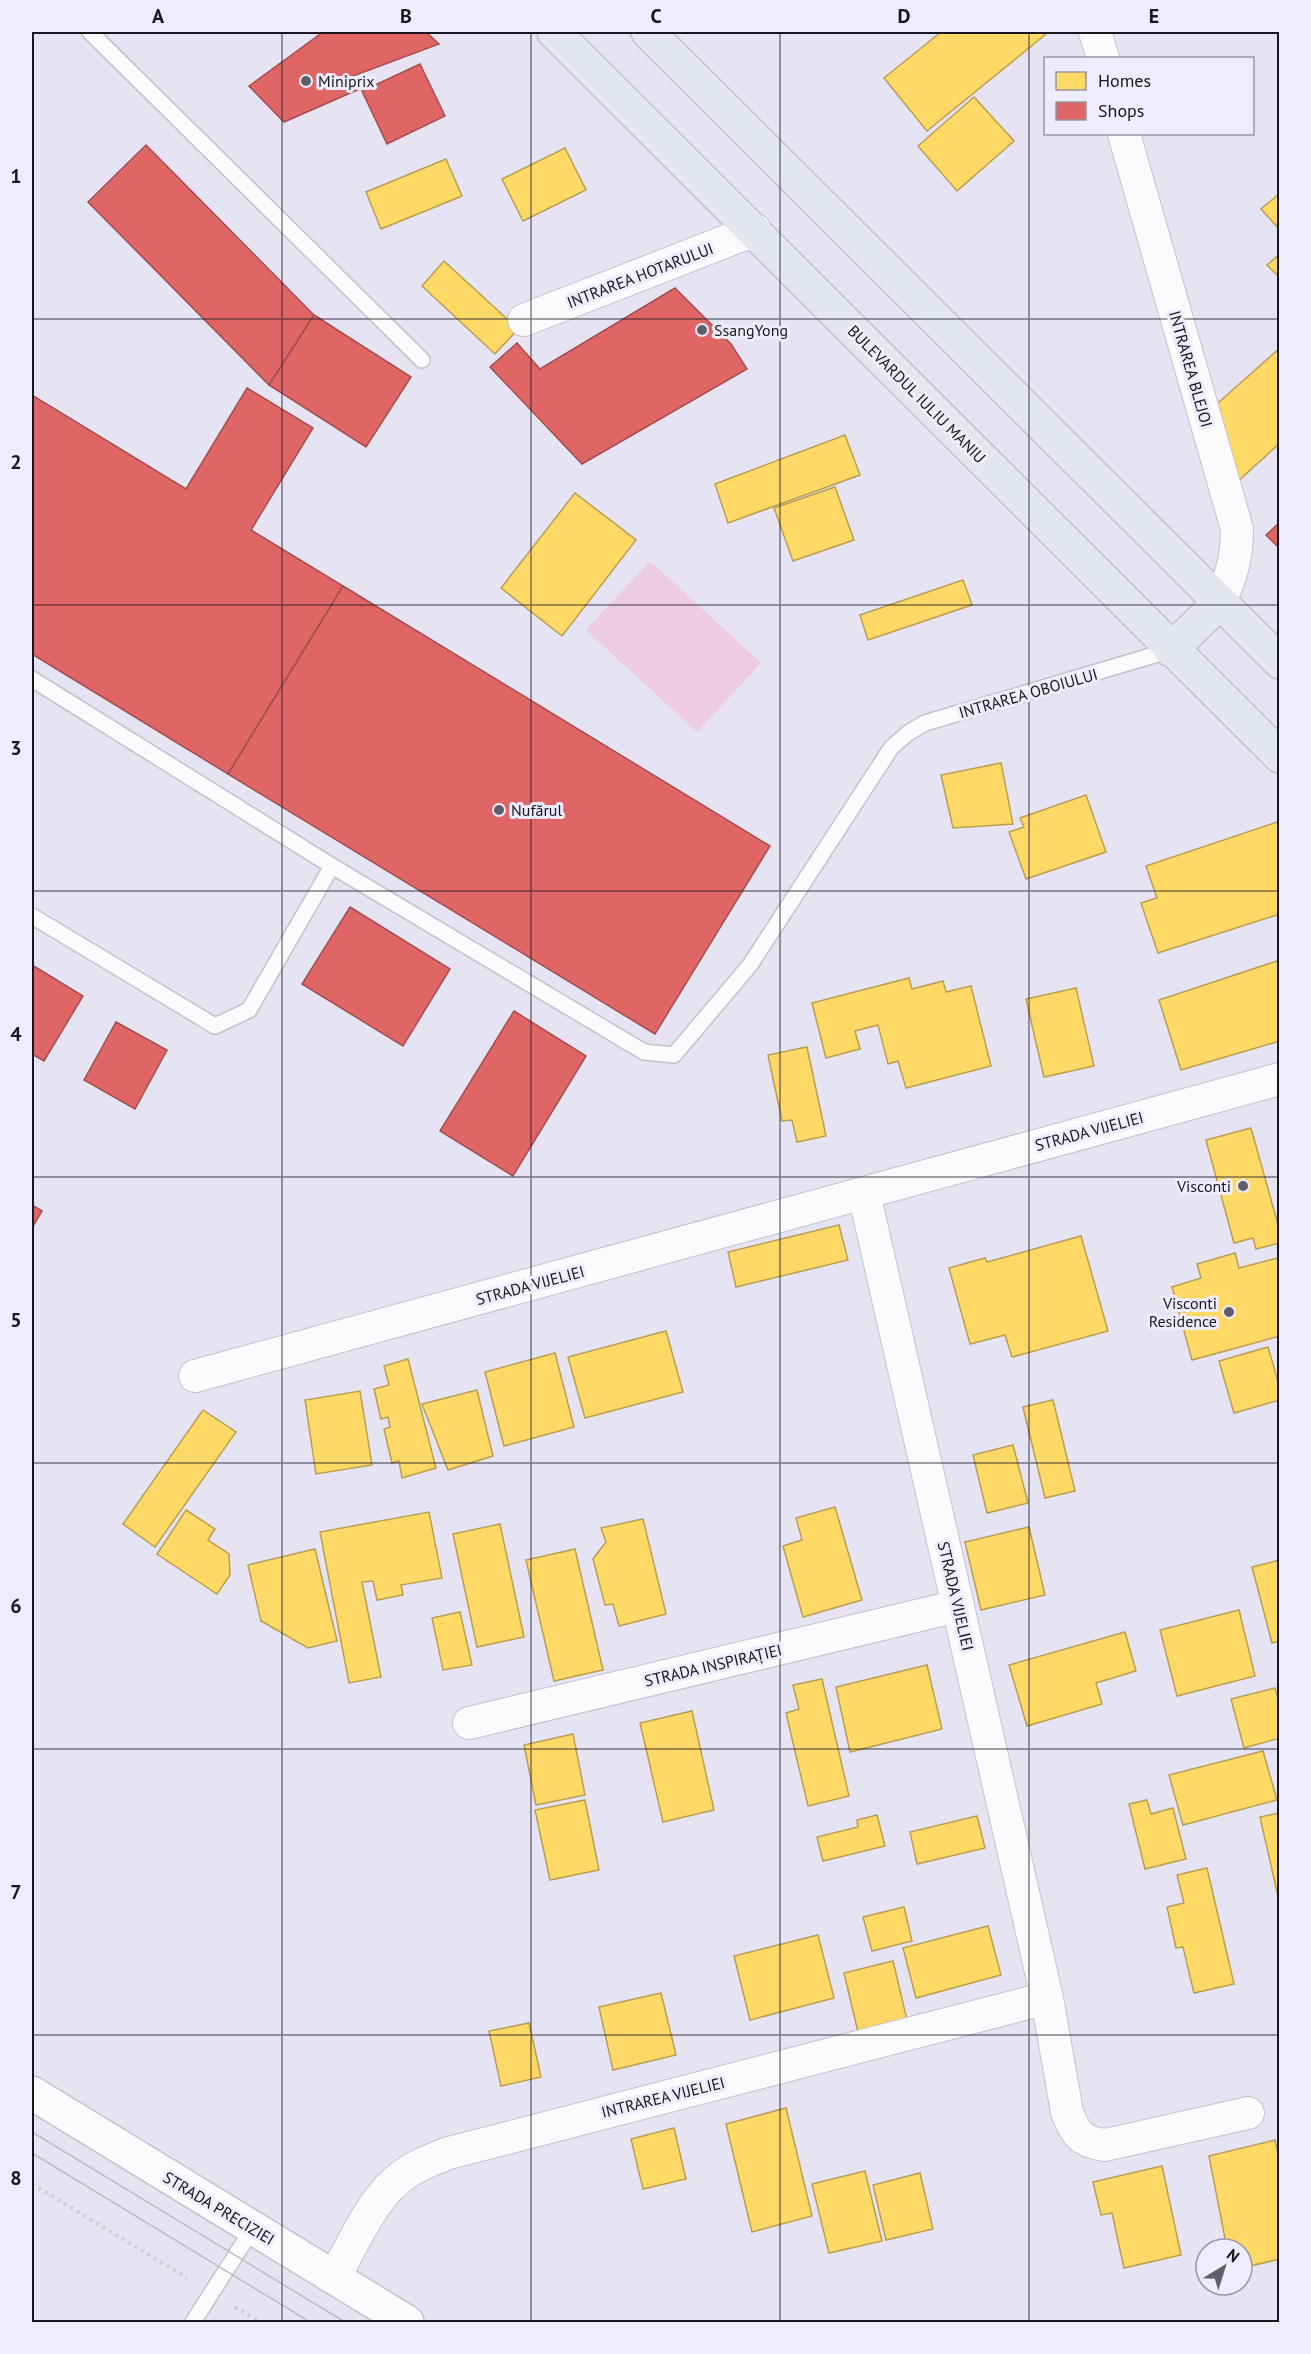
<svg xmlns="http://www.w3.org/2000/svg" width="1311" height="2354" viewBox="0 0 1311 2354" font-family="'PT Sans',sans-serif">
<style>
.green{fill:#ecccde}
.homes{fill:#ffd966;stroke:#ba9e51;stroke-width:1.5}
.shops{fill:#e06666;stroke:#a44e51;stroke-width:1.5}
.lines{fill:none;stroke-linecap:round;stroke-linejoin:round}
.lane-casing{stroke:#c4c2ce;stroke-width:18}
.street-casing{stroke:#c4c2ce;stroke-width:34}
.secondary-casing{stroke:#c4c2ce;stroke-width:36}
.primary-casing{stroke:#c4c2ca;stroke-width:36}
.path{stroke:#d1cfd4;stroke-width:4;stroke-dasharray:3 4.5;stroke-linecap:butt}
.lane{stroke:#fbfbfd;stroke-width:15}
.street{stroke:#fbfbfd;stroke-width:32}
.secondary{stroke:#fbfbfd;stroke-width:33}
.primary{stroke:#e4e6f0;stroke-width:33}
.tram{stroke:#bfbec3;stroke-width:1.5}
.grid{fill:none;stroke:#181620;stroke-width:1.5;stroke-opacity:0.55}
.poi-dot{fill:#605e6a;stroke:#efecfd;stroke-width:2}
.labels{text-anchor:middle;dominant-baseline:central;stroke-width:6;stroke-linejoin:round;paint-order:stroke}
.poi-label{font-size:16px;fill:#181620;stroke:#efecfd;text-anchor:start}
.street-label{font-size:16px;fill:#181620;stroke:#efecfd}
.neatline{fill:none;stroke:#181620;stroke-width:2}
.grid-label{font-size:20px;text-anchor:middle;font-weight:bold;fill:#181620}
</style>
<rect width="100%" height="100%" fill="#e6e3f3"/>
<polygon class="green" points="650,561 761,663 697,732 586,630"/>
<g class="homes">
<polygon points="941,32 1042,32 1045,35 927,131 884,78"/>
<polygon points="974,97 1014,141 957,191 918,146"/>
<polygon points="565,148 586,190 523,221 502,179"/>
<polygon points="446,159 462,196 381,229 366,192"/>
<polygon points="1280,193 1280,230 1261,209"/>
<polygon points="1280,254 1280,278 1267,265"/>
<polygon points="444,261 518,329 495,354 422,286"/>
<polygon points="1280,348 1280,443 1236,483 1218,403"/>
<polygon points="845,435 860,475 728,523 715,484"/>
<polygon points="835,487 854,540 793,561 774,508"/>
<polygon points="575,493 636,540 562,636 501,588"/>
<polygon points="963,580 972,605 868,640 860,615"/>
<polygon points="1001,763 1013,824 953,828 941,775"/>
<polygon points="1086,795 1106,852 1026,879 1009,832 1024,827 1020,818"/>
<polygon points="1277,822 1280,825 1280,914 1158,953 1141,903 1157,898 1146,866"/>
<polygon points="1280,960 1280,1041 1181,1070 1159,1000"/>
<polygon points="909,978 912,989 943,981 946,992 971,986 991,1066 906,1088 898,1061 888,1064 878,1025 855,1031 860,1049 826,1058 812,1003"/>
<polygon points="1076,988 1094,1066 1044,1077 1026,999"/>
<polygon points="807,1047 826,1136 797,1142 792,1120 782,1121 768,1055"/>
<polygon points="1251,1128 1280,1232 1280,1243 1256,1249 1253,1238 1234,1243 1206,1140"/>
<polygon points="839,1225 848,1260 736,1287 728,1252"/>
<polygon points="1081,1236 1108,1331 1012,1357 1005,1335 970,1344 949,1268 985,1258 987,1262"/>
<polygon points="1235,1253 1239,1268 1278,1258 1280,1336 1192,1360 1172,1287 1201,1278 1197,1264"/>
<polygon points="666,1331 683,1392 585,1418 568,1357"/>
<polygon points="1268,1347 1280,1388 1280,1400 1234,1413 1219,1361"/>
<polygon points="555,1353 574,1427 504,1446 485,1372"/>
<polygon points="408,1359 436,1468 402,1478 399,1461 392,1463 384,1429 390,1427 388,1417 381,1419 374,1389 389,1385 384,1366"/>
<polygon points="477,1390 493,1456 448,1470 422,1404"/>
<polygon points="360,1391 372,1465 316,1474 305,1400"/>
<polygon points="1053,1400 1075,1491 1045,1498 1023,1407"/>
<polygon points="203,1410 236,1432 155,1547 123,1524"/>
<polygon points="1013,1445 1028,1503 987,1513 973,1455"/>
<polygon points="835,1507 862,1600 803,1617 783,1546 802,1540 796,1518"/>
<polygon points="186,1510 215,1529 208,1540 229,1554 230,1575 217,1594 157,1554"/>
<polygon points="429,1512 442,1578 401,1585 403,1595 377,1600 373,1581 362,1582 381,1677 349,1683 320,1532"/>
<polygon points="643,1519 666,1614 619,1626 613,1604 605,1605 593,1559 606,1542 601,1528"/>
<polygon points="500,1524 524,1637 477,1647 453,1534"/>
<polygon points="1029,1527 1045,1595 981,1610 965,1542"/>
<polygon points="315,1549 337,1641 308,1648 261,1621 248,1565"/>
<polygon points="575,1549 603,1670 554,1681 526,1560"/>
<polygon points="1280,1560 1280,1641 1272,1643 1252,1567"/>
<polygon points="1239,1610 1255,1676 1177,1696 1160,1630"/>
<polygon points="460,1612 472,1665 443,1670 432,1618"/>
<polygon points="1125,1632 1136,1671 1096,1683 1102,1704 1027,1726 1009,1665"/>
<polygon points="927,1665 942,1729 850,1752 836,1687"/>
<polygon points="822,1679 849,1796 808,1806 786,1713 799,1709 793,1685"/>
<polygon points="1275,1688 1280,1705 1280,1738 1244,1748 1231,1699"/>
<polygon points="692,1711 714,1810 663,1822 640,1723"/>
<polygon points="573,1734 585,1795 536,1805 524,1745"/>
<polygon points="1263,1751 1277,1800 1183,1825 1169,1775"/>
<polygon points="585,1800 599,1870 550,1880 535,1810"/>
<polygon points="1147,1800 1151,1814 1173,1808 1186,1859 1145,1869 1129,1804"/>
<polygon points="1280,1813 1280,1905 1260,1817"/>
<polygon points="877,1815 885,1846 823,1861 817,1837 858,1827 857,1820"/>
<polygon points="977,1816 985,1848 917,1864 910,1832"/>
<polygon points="1207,1868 1234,1984 1194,1993 1183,1947 1176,1948 1167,1907 1184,1903 1177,1875"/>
<polygon points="904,1907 912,1941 872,1951 863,1917"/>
<polygon points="988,1926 1001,1975 916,1998 903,1948"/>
<polygon points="818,1935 834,1998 750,2020 734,1956"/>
<polygon points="893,1961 907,2020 858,2032 844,1973"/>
<polygon points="661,1993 676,2055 613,2070 599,2007"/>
<polygon points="529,2023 541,2077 501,2086 489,2031"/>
<polygon points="786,2108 812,2216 752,2232 726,2124"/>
<polygon points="674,2128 686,2179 643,2189 631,2139"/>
<polygon points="1275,2140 1280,2162 1280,2259 1242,2268 1242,2249 1227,2249 1209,2156"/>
<polygon points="1162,2166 1181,2255 1124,2268 1112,2213 1101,2215 1093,2182"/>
<polygon points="865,2171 882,2241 829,2253 812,2184"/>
<polygon points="920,2173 933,2229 886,2240 873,2185"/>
</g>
<g class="shops">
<polygon points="323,32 426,32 439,44 353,76 362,88 284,122 249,86"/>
<polygon points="420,64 445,116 387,144 362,91"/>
<polygon points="146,145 314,315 269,385 88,202"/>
<polygon points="675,288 731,344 747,369 582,464 490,367 517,343 540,369"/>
<polygon points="314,315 411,377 366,447 269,385"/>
<polygon points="247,388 313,428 251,530 343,586 228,774 32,654 32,395 186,489"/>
<polygon points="1280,522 1280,549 1266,535"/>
<polygon points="343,586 770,846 655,1034 228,774"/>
<polygon points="350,907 450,969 403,1046 302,984"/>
<polygon points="32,965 83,996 44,1061 32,1054"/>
<polygon points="514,1011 586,1056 513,1176 440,1131"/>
<polygon points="116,1022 167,1050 135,1109 84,1080"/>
<polygon points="32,1205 42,1211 32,1228"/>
</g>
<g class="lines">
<g class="lane-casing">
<g id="lane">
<polyline points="90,32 422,360"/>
<polyline points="32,679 332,866 644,1052 674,1055 750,965 891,748 908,733 925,723 1171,650"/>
<polyline points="32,916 215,1026 249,1010 332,866"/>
<polyline points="193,2322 253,2228"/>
</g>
</g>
<g class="street-casing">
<g id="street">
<polyline points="1095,32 1103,58"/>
<path d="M1124,134L1237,529C1237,558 1231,578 1219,603"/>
<polyline points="524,320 755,230"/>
<path d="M864,1193L1047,1998L1067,2112C1075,2134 1081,2142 1105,2145L1248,2113"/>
<polyline points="195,1376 1280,1079"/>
<polyline points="469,1723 958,1606"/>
<path d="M334,2277C351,2249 370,2203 395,2182C410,2168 430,2160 449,2153L1047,1998"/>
</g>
</g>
<g class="secondary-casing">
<polyline id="secondary" points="32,2093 407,2322"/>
</g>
<g class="primary-casing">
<g id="primary">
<polyline points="554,32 1280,756"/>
<polyline points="648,32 1280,662"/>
<polyline points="1171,650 1219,603"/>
</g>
</g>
<g class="path">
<polyline points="32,2184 187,2278"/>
<polyline points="235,2307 260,2322"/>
</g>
<use href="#lane" class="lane"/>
<use href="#street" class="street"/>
<use href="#secondary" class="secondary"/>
<use href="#primary" class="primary"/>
<g class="tram">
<polyline points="32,2132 345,2322"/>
<polyline points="32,2153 310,2322"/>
</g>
</g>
<path class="grid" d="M282,32V2322M531,32V2322M780,32V2322M1029,32V2322M32,319H1280M32,605H1280M32,891H1280M32,1177H1280M32,1463H1280M32,1749H1280M32,2035H1280"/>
<g class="poi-dot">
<circle cx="306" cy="81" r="6"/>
<circle cx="702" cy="330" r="6"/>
<circle cx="499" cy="810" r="6"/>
<circle cx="1243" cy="1186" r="6"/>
<circle cx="1229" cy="1312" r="6"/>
</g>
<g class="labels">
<g class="poi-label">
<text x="318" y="81">Miniprix</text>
<text x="714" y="330">SsangYong</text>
<text x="511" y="810">Nufărul</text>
<text x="1231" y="1186" text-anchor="end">Visconti</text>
<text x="1217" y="1303" text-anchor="end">Visconti<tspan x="1217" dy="18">Residence</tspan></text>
</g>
<g class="street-label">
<text transform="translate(640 275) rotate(-21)">INTRAREA HOTARULUI</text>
<text transform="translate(1191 369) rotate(74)">INTRAREA BLEJOI</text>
<text transform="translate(917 394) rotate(45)">BULEVARDUL IULIU MANIU</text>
<text transform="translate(1028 693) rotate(-16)">INTRAREA OBOIULUI</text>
<text transform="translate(1089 1131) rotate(-15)">STRADA VIJELIEI</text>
<text transform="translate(530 1285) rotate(-15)">STRADA VIJELIEI</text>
<text transform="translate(956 1596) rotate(77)">STRADA VIJELIEI</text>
<text transform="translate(713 1665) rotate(-13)">STRADA INSPIRAȚIEI</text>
<text transform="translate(663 2097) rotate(-14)">INTRAREA VIJELIEI</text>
<text transform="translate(219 2208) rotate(31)">STRADA PRECIZIEI</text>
</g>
</g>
<rect width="1311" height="2354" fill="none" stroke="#efecfd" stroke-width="66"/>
<rect x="1044" y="57" width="210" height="78" fill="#efecfd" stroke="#9996a5" stroke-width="1.5"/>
<rect x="1056" y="72" width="30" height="18" fill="#ffd966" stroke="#9996a5" stroke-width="1.5"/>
<text x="1098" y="87" font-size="18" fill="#181620">Homes</text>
<rect x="1056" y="102" width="30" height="18" fill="#e06666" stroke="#9996a5" stroke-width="1.5"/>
<text x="1098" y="117" font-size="18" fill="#181620">Shops</text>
<g transform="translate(1224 2267) rotate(38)"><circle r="28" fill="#efecfd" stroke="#9996a5" stroke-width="1.5"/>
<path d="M0-4.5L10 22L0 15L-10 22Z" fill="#605e6a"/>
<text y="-9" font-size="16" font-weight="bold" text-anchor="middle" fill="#181620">N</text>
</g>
<rect x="33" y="33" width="1245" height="2288" class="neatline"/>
<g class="grid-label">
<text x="158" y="23">A</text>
<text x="406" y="23">B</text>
<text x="656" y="23">C</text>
<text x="904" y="23">D</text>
<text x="1154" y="23">E</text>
<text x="16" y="183">1</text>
<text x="16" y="469">2</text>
<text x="16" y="755">3</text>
<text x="16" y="1041">4</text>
<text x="16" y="1327">5</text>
<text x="16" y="1613">6</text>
<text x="16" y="1899">7</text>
<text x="16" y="2185">8</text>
</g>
</svg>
